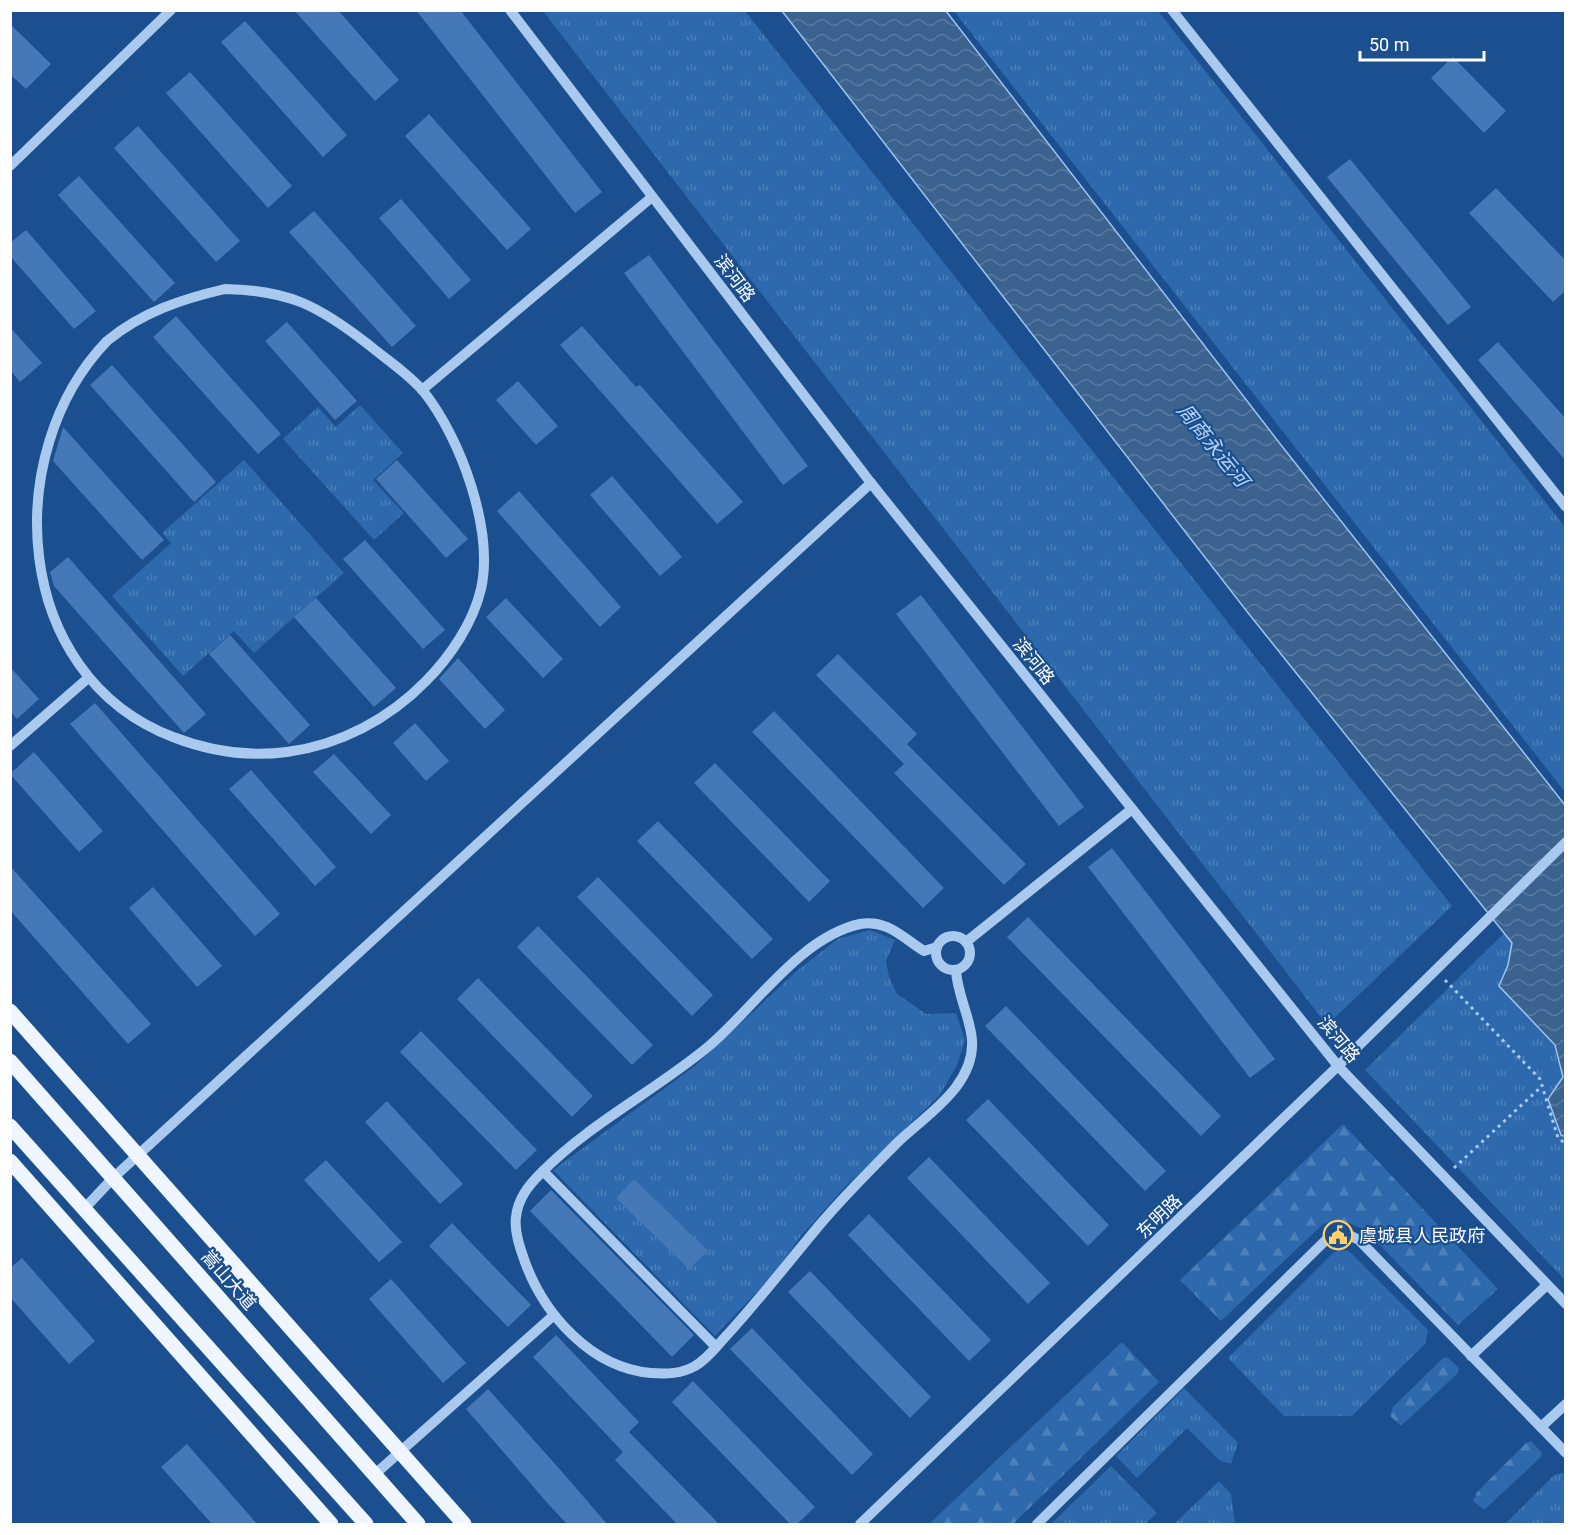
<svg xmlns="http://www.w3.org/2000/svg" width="1576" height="1535" viewBox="0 0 1576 1535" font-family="Roboto,'Noto Sans SC',sans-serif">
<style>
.grass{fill:url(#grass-tufts)}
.forest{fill:url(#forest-firs)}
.water{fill:url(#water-waves);stroke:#9cc4f0;stroke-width:1.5}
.building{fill:#4478b7}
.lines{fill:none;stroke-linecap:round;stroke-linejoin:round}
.path{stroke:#a9c9ee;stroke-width:3;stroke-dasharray:3 4.5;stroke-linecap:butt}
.minor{stroke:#a9c9ee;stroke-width:10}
.major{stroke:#f0f6ff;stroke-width:15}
.labels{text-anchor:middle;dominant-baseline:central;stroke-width:4.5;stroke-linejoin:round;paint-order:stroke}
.street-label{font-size:18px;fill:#fff;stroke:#1b4f8f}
.poi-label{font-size:18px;fill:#fff;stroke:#1b4f8f;text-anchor:start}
.water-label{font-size:20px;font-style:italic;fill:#b5d3f5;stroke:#1b4f8f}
</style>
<defs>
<pattern id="grass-tufts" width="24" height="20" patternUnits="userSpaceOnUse" patternTransform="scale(1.5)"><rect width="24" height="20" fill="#2e69ad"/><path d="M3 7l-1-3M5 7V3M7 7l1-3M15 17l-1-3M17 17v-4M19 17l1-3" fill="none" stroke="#4d80b9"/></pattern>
<pattern id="forest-firs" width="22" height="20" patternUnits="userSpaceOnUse" patternTransform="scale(1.5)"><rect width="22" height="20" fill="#2e69ad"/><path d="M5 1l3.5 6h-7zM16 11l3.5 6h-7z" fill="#4d80b9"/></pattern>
<pattern id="water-waves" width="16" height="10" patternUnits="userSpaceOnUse" patternTransform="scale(1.5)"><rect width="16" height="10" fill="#3c6290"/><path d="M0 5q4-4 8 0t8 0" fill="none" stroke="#597aa1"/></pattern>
</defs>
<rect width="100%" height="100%" fill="#1b4f8f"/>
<g class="grass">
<polygon points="543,11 745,11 1452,906 1327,1025"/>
<polygon points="954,11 1158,11 1565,527 1565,792"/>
<polygon points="360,405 403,453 373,480 404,513 374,540 283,439 318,407 336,427"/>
<polygon points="244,460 344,573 254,653 234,631 183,676 112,596 171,543 162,533"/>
<polygon points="1565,873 1565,1280 1365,1070"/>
<polygon points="870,930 895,940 886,961 889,977 897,994 926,1014 956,1013 965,1040 957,1065 940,1095 845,1187 800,1237 775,1273 715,1336 553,1170 695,1066 798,970 838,939"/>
<polygon points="1342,1249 1350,1252 1428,1330 1425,1344 1352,1416 1284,1416 1228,1358 1333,1253"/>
<polygon points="1184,1388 1238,1443 1231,1464 1219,1460 1187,1428 1137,1478 1116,1456"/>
<polygon points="1111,1466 1157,1513 1145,1524 1051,1524"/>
<polygon points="1561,1473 1565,1473 1565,1524 1505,1524 1553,1476"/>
<polygon points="1219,1481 1231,1494 1235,1524 1174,1524"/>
</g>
<g class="forest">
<path d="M1343,1124L1498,1289L1458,1325L1368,1233C1352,1222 1342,1219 1323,1224L1221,1321L1180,1280Z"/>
<polygon points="1122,1342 1159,1382 1013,1524 929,1524"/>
<polygon points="1447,1357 1459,1368 1458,1373 1401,1426 1390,1416 1393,1407 1443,1358"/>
<polygon points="1531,1441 1542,1453 1541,1457 1484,1510 1473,1501 1477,1492 1526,1443"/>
</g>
<polygon class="water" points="782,11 946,11 1281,445 1565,805 1565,1137 1561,1135 1548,1099 1563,1077 1555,1045 1499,986 1508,965 1512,943 1245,609"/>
<g class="building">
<polygon points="294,10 338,10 399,80 375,101"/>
<polygon points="416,10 460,10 602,192 575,213"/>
<polygon points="245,21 347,135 323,157 221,42"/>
<polygon points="10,24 51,64 26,89 10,74"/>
<polygon points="1453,57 1506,111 1484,133 1431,78"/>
<polygon points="190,72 292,186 268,208 166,93"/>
<polygon points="429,114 531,229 507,250 405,136"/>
<polygon points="138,126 240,241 216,262 114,148"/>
<polygon points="1350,159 1471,307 1448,325 1327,177"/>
<polygon points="79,176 175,283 154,302 58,195"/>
<polygon points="1496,188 1566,261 1566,290 1553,302 1469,213"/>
<polygon points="401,199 471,280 449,299 379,218"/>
<polygon points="314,211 416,326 392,347 289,232"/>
<polygon points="26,230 96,311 74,329 10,256 10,243"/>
<polygon points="649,255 808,466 783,485 624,273"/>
<polygon points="176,316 281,434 258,454 153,337"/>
<polygon points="287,322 357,401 335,420 265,341"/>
<polygon points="582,326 636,387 640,385 743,502 717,524 560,345"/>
<polygon points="10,327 42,363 20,382 10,370"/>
<polygon points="1498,342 1566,419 1566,461 1478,360"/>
<polygon points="112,365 216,482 194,502 90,385"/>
<polygon points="518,381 558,426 536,445 496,400"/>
<polygon points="63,427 164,540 142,560 53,461"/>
<polygon points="397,460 468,539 446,558 376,479"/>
<polygon points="612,476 682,557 660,576 590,495"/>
<polygon points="519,491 621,607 600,627 497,511"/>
<polygon points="365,540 445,630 423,649 343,559"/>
<polygon points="68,557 206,714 184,733 54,586 50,572"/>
<polygon points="921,595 1084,807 1059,826 896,614"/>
<polygon points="316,598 396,688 374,707 294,617"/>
<polygon points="506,598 563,659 543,678 486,617"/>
<polygon points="230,635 310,725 289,744 209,654"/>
<polygon points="838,654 917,734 907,744 1026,864 1004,885 894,773 904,764 816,675"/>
<polygon points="458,658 505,710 485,729 439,679"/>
<polygon points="10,667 39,699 17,719 10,711"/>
<polygon points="95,703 280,914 255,936 70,724"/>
<polygon points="774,711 944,888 923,908 752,732"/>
<polygon points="415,723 449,761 426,781 393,743"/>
<polygon points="34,752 103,831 79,852 10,774"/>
<polygon points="334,754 391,815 371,834 313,772"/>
<polygon points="715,763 830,881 809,902 694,783"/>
<polygon points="251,770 336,867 315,886 229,789"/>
<polygon points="658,821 773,939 752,959 637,841"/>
<polygon points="1112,848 1275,1059 1250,1078 1088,867"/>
<polygon points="10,866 151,1024 128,1044 10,910"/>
<polygon points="598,877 713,995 692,1016 577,897"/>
<polygon points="153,887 222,966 197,987 129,908"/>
<polygon points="1028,917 1221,1116 1201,1136 1007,937"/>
<polygon points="538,926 653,1045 632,1065 517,947"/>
<polygon points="478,978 593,1096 572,1117 457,999"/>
<polygon points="1006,1006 1166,1171 1145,1191 985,1026"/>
<polygon points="421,1031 537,1150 516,1170 400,1052"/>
<polygon points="988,1099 1109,1225 1088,1246 966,1120"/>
<polygon points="387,1101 463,1184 440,1204 365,1122"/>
<polygon points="929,1157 1050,1283 1028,1304 907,1178"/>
<polygon points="326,1160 402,1242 379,1262 304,1180"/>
<polygon points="634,1179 708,1251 689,1269 616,1198"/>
<polygon points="551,1190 694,1335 672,1357 530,1211"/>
<polygon points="869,1214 991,1340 969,1361 848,1235"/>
<polygon points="452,1223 531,1305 508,1327 429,1246"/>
<polygon points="22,1258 95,1341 69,1364 10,1297 10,1268"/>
<polygon points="810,1271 931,1397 910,1418 788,1292"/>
<polygon points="391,1279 466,1363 443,1383 369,1299"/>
<polygon points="752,1328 873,1454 852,1475 730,1349"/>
<polygon points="556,1335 639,1422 629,1432 719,1524 677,1524 615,1460 623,1452 533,1357"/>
<polygon points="693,1381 815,1507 797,1524 790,1524 672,1402"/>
<polygon points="488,1389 564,1474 607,1524 567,1524 550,1506 466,1409"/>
<polygon points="187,1444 257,1524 212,1524 161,1467"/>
</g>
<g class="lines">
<g class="path">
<polyline points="1445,980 1540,1079 1558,1138 1566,1144"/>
<polyline points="1454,1168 1542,1086"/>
</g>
<g class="minor">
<polyline points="510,10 871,483 1338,1066 1566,1304"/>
<polyline points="1172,10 1566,507"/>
<polyline points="10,166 171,10"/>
<path d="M225,289C289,290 319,306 369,345C387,360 409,374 424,392C461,439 494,530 481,589C473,623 450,657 426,681C389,719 340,745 287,752C249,757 209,751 173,737C11,675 0,452 107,341C142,312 182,299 225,289Z"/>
<polyline points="422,390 652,197"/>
<polyline points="10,746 87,679"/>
<circle cx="953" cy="953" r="17"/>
<polyline points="966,942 1132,809"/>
<path d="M937,947L924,951C903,938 887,919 860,924C800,937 754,1008 709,1046C655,1091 590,1123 541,1173C529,1185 518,1198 516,1217C514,1231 520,1248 525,1262C544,1314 591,1368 651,1373C667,1374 681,1374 695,1366C708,1359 718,1344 728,1334C759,1300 787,1264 817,1228C842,1198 870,1170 898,1142C926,1115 975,1086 972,1040C970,1016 957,994 956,970"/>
<polyline points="543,1171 716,1347"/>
<polyline points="84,1209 113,1178 871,483"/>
<polyline points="1471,1356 1547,1285"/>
<polyline points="1541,1427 1566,1404"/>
<polyline points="374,1475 554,1315"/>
<polyline points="860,1524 1338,1066 1566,842"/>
<polyline points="1037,1524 1331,1235 1345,1233 1359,1240 1566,1453"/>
</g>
<g class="major">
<polyline points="10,1011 464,1524"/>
<polyline points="10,1061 418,1524"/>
<polyline points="10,1126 366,1524"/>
<polyline points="10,1161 331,1524"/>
</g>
</g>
<defs>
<g id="civic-ring" transform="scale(1.5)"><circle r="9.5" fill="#1b4f8f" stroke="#ffd166" stroke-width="1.5"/><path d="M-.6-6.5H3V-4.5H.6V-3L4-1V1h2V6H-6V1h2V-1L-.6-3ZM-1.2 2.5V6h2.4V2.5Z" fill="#ffd166"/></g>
</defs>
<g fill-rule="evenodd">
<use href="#civic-ring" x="1338" y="1235"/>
</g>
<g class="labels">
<g class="street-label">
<text transform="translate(735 278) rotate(53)">滨河路</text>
<text transform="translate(1034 661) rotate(51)">滨河路</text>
<text transform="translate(1339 1039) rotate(50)">滨河路</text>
<text transform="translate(1159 1216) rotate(-44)">东明路</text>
<text transform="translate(229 1280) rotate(49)">嵩山大道</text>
</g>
<g class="poi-label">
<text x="1359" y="1235">虞城县人民政府</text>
</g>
<g class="water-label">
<text transform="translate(1213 445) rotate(51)">周商永运河</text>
</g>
</g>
<rect width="1576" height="1535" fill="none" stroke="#ffffff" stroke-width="24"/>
<path d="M1360 51v9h124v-9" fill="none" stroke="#ffffff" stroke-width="3"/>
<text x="1369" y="51" font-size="18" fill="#ffffff" stroke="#1b4f8f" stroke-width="4.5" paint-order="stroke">50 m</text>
</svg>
